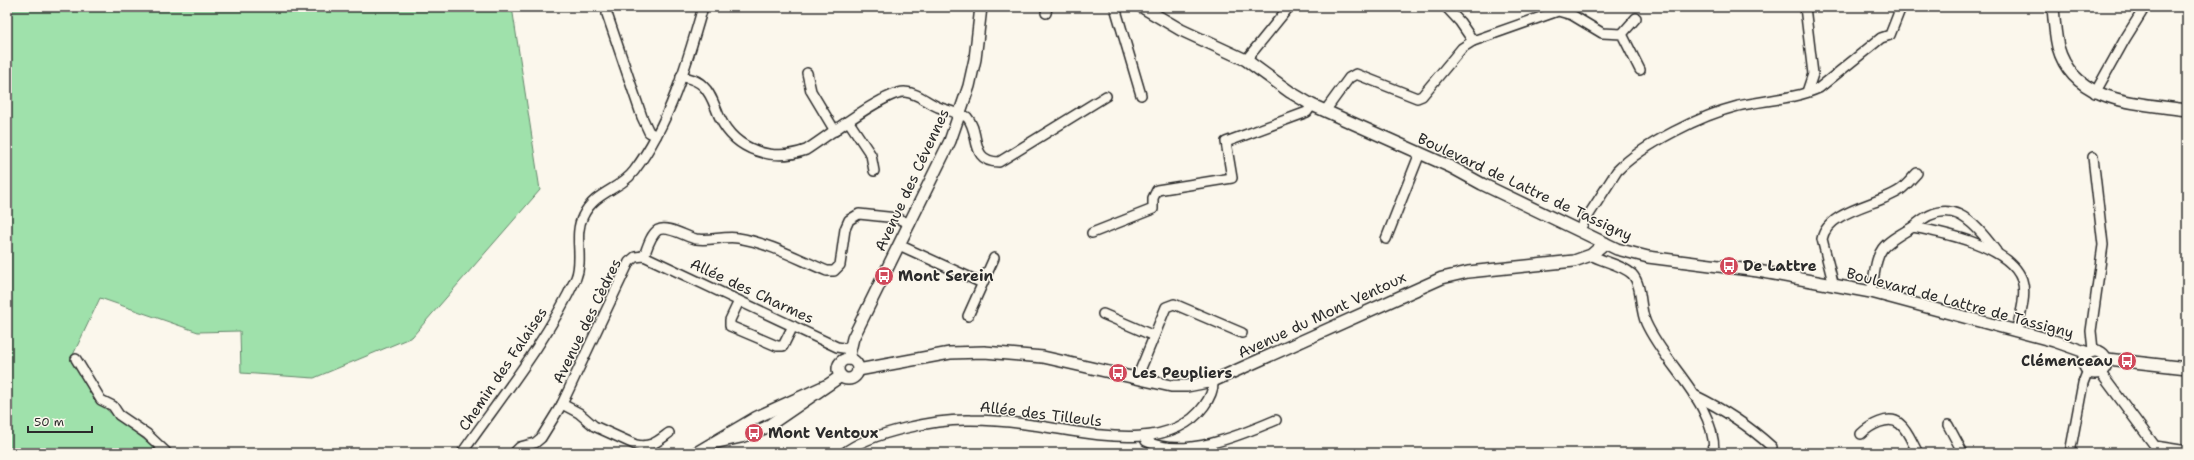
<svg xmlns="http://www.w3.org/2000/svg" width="2194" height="460" viewBox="0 0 2194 460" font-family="'Shantell Sans',sans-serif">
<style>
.green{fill:#9fe1ab;stroke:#65866b}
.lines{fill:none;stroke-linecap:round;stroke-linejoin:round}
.minor-casing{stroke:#2b2b2b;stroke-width:12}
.tertiary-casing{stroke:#2b2b2b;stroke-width:14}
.minor{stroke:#fbf7ec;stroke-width:9}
.tertiary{stroke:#fbf7ec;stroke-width:11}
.labels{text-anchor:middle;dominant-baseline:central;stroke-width:3;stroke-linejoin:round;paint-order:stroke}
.street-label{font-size:15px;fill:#2b2b2b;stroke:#fbf7ec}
.poi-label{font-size:15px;font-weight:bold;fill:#2b2b2b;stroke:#fbf7ec;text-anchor:start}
</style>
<rect width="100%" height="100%" fill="#fbf7ec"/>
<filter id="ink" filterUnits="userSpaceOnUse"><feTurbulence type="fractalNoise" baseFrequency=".025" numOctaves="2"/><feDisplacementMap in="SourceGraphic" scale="8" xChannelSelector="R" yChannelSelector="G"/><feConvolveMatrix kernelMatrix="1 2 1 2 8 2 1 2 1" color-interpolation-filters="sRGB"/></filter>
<g filter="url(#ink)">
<polygon class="green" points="7,7 512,7 540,190 412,337 314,378 241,373 240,331 198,332 100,298 72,357 107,410 161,453 7,453"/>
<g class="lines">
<g class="minor-casing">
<g id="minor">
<polyline points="608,7 607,14 642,117 649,132 656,136"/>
<polyline points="1115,7 1141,95"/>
<polyline points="1446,7 1460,22 1473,41"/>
<polyline points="1805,7 1813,74 1807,92"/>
<polyline points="1046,13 1047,7"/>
<polyline points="1622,34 1636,18"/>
<polyline points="1246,60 1289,7"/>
<polyline points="807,73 811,91 835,131"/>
<path d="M681,76C688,78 698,80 703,86C712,94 715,108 720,118C736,151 773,162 806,150C825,138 887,90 905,92C918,93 926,102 938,107C947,110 957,113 967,117C981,133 969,162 999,162L1106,96"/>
<polyline points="2095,93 2125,39 2145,7"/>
<polyline points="1325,111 1349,78 1356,74 1417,98 1422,96 1462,48 1473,41 1558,11 1572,15 1602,33 1622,34 1640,70"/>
<polyline points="849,122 871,155 874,171"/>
<path d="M1913,227C1949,194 1972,219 1996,251"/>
<path d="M1579,230L1617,171C1643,144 1702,115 1738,106C1765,100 1795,99 1819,88L1881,38L1890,35L1901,7"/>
<polyline points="1092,233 1153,209 1153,198 1157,190 1232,178 1226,142 1307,112 1312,105"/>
<polyline points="1386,239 1420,153"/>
<polyline points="899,245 982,283"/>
<path d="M1591,255C1603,262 1621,264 1632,274C1643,286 1639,308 1646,323C1666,367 1715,402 1714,453"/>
<path d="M644,256C647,248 651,234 658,230C668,225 686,237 696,239C710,241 724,236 738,238C769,243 798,259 827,271H834L840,265L845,229L849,220L859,214L897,218L910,224"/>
<polyline points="644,256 837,347 849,349"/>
<path d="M1834,286L1822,239C1828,210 1879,205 1900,190C1906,186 1912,178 1917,173"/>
<path d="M1871,292C1879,250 1874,249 1913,227C1945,233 2010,246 2022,280C2027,295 2020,317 2016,331"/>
<polyline points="739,301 730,320 730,326 777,346 783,346 793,326"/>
<polyline points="1103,314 1154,336"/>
<polyline points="968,316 994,258"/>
<polyline points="2093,350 2091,331 2103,245 2093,157"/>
<polyline points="76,359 101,400 113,406 119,415 147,434 167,453"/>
<polyline points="2100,372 2155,446 2187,451"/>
<polyline points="1137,378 1166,307 1174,304 1242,333"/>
<path d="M1694,395C1723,409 1748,425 1772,447"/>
<path d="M562,404L579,413L594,426L636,445C651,448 658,441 669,433"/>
<polyline points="1948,425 1963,453"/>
<path d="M1861,434C1869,426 1889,414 1900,424C1908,430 1913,445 1918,453"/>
<path d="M1144,436L1146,441C1182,460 1241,435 1276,420"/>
<path d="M462,453C502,396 547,341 576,278C584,258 573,235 583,216C595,191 620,190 634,171C670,123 687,63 703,7"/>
<polyline points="514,453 520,447 535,443 541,438 562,404 629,262 635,257 644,256"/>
<path d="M844,453C871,432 937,419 971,420C991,420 1012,422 1032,425C1082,431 1168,456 1204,406C1209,399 1214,391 1213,381"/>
<polyline points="2070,453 2083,383 2088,370"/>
</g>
</g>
<g class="tertiary-casing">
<g id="tertiary">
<polyline points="1142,7 1181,30 1246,60 1290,92 1312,105 1451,167 1482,184 1617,249 1648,257 1758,271 1871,292 2054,341 2088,353"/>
<path d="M2053,7C2054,20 2055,34 2058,47C2074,104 2139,103 2187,110"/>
<circle cx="2095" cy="362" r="11"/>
<polyline points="848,359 853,338 950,141 969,86 975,59 981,7"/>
<polyline points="2107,359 2187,368"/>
<circle cx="848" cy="369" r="10"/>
<polyline points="858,370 950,353 984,352 1043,357 1171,386 1187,386 1213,381 1442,278 1468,272 1574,261 1591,255 1605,243"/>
<polyline points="718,442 741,437 765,428 841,376"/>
<polyline points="696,453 757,417 825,386"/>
</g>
</g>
<use href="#minor" class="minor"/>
<use href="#tertiary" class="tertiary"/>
</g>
</g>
<defs>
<g id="bus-disc" transform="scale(1)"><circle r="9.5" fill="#d1495b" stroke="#fbf7ec"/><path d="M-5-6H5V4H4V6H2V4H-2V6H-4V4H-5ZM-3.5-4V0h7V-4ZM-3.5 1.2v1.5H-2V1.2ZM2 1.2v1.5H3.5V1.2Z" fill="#fff"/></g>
</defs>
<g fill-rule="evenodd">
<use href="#bus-disc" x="1729" y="266"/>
<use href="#bus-disc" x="884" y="276"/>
<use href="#bus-disc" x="2127" y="361"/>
<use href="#bus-disc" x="1118" y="373"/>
<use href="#bus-disc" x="754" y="433"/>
</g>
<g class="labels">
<g class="street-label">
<text transform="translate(912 180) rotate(-65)">Avenue des Cévennes</text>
<text transform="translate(1525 187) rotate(25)">Boulevard de Lattre de Tassigny</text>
<text transform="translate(752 291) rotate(25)">Allée des Charmes</text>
<text transform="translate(1960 303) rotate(15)">Boulevard de Lattre de Tassigny</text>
<text transform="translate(1322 315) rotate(-25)">Avenue du Mont Ventoux</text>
<text transform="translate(587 321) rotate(-64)">Avenue des Cèdres</text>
<text transform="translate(503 369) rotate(-56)">Chemin des Falaises</text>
<text transform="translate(1041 414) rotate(7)">Allée des Tilleuls</text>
</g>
<g class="poi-label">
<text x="1743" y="266">De Lattre</text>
<text x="898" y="276">Mont Serein</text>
<text x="2113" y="361" text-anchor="end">Clémenceau</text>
<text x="1132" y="373">Les Peupliers</text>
<text x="768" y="433">Mont Ventoux</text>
</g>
</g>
<rect width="2194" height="460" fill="none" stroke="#fbf7ec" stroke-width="24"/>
<rect x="12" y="12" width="2170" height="436" fill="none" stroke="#2b2b2b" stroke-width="1.5" filter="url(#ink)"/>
<path d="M28 426v6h64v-6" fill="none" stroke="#2b2b2b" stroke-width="2"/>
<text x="34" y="426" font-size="12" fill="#2b2b2b" stroke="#fbf7ec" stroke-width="3" paint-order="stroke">50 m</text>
</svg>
